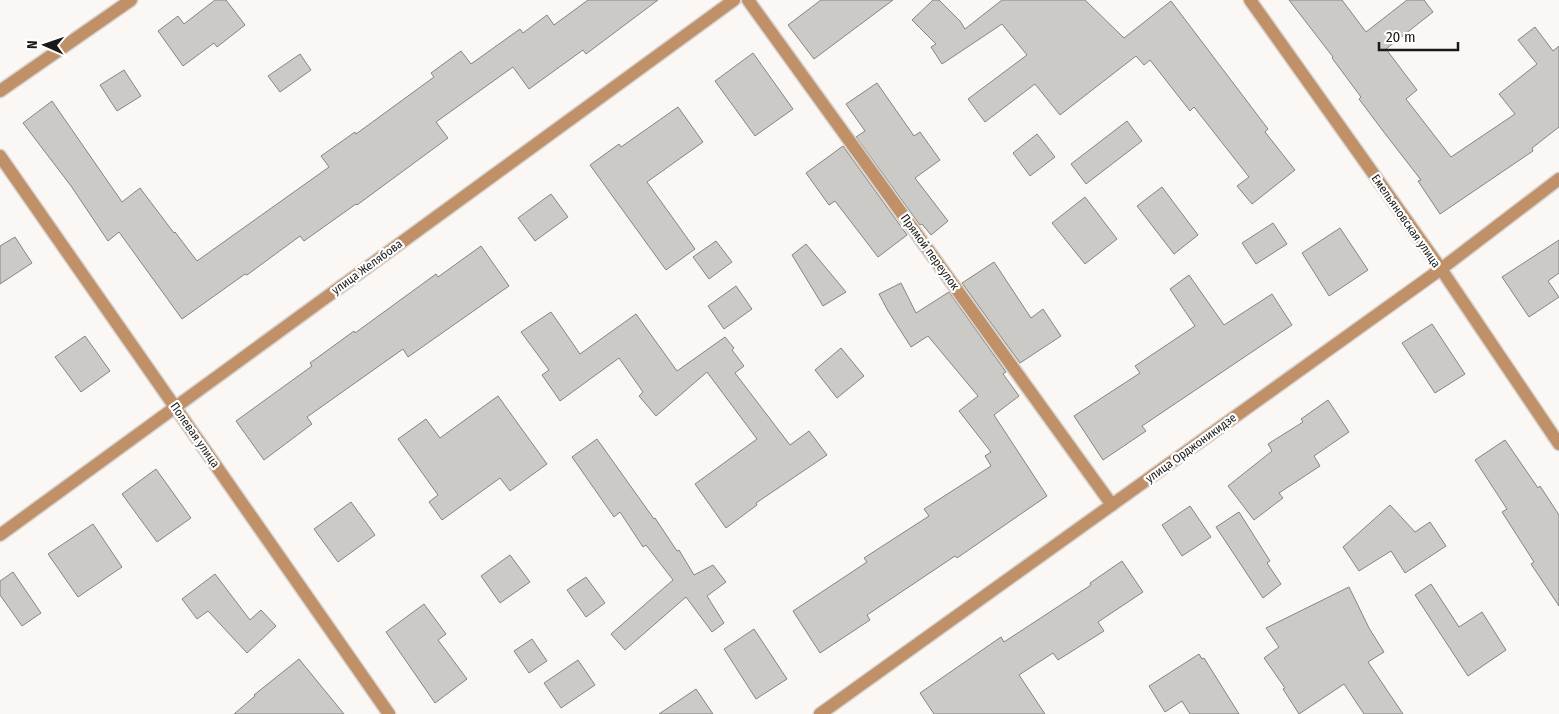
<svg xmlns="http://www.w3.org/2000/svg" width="1559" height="714" viewBox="0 0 1559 714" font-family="'Fira Sans Condensed',sans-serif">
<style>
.building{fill:#cccac7;stroke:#878482}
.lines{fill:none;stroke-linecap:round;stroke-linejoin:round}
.minor-casing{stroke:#d6d4d1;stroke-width:15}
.minor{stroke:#c09168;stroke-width:12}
.labels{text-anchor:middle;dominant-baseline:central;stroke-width:4.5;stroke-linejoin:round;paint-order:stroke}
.street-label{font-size:12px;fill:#1b1a19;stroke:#fff}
</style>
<rect width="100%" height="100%" fill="#faf7f4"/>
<g class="building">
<polygon points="215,0 226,0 245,25 217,47 214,43 183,66 158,31 178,16 184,24"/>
<polygon points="588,0 658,0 586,54 583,50 529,89 513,67 436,122 448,138 357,205 356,204 304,241 300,236 247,275 245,274 182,319 119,232 108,241 71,186 23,123 52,101 122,202 140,188 174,233 175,232 197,261 329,167 321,156 355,132 356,134 434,77 431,73 461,51 471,64 520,29 523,33 547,15 554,25"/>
<polygon points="821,0 893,0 814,59 788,25"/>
<polygon points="933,0 939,0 960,21 965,29 1002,0 1085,0 1124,38 1171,1 1268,129 1265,132 1295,170 1252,204 1237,186 1249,177 1194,107 1190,111 1150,60 1144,65 1136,56 1060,115 1035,84 985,122 968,99 1027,55 1002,24 942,64 931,47 936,44 912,20"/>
<polygon points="1289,0 1342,0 1366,32 1407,0 1424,0 1433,12 1386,49 1417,90 1406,99 1451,157 1515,114 1499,94 1537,64 1518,40 1535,27 1553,51 1559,46 1559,127 1532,148 1533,151 1440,214 1418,181 1421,180 1383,131 1359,99 1361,97 1332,58 1333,57"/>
<polygon points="753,53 793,109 755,136 715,81"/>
<polygon points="300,54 311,70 280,92 268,76"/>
<polygon points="124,70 141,96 117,111 100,85"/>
<polygon points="877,83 914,136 920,132 940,160 915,178 948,221 931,235 922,224 920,225 856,137 865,131 846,104"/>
<polygon points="678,107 703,142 647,182 695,249 666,270 590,165 619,144 621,147"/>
<polygon points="1127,121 1142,141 1086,184 1071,164"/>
<polygon points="1037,134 1055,157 1030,176 1013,153"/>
<polygon points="843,146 907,235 878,257 835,201 829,205 806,173"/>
<polygon points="1162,187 1198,235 1174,254 1137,206"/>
<polygon points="551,194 568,217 535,241 518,218"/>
<polygon points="1085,197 1117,239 1085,264 1052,223"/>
<polygon points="1273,223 1287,244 1256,264 1242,243"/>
<polygon points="1340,228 1368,270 1329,296 1302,253"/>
<polygon points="15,237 32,263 0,284 0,246"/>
<polygon points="1559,240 1559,273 1548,281 1559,297 1529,317 1502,277"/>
<polygon points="716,241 732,262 709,279 693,257"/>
<polygon points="806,244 846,292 823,306 792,255"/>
<polygon points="481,246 509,286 408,357 403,349 307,417 312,424 264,460 236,421 312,366 310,363 354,331 355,333 436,274 438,277"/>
<polygon points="994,262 1031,318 1043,309 1061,336 1020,363 962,283"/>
<polygon points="1189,275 1224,325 1272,294 1292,325 1142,426 1146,431 1103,460 1074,416 1140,373 1135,366 1195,326 1170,289"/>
<polygon points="901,283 916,313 949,292 1006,372 1003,374 1019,396 994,415 1047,496 957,558 955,556 867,615 870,620 820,653 793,611 867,562 864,558 929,516 924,509 991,466 985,456 991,452 959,411 978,396 928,336 911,347 888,311 879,294"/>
<polygon points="736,286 752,309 724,329 708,306"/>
<polygon points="551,312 580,354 636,314 677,371 725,337 734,348 732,350 744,366 735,373 790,445 809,431 827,455 756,503 757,505 726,528 695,484 757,439 707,372 656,416 639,396 643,392 619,358 560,401 542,375 549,370 521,332"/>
<polygon points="1432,324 1465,374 1435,393 1402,343"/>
<polygon points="85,336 110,371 81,392 55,357"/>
<polygon points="841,348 864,376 837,398 815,370"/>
<polygon points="498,396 547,464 510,491 500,478 442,520 429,502 438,495 398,439 426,419 440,438"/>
<polygon points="1328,400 1349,432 1314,456 1320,466 1279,493 1283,498 1254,520 1228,486 1272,451 1268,444 1303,422 1301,419"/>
<polygon points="597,439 654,519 655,518 677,551 679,550 694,575 713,565 726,582 707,596 724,623 712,632 686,597 625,650 611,634 673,580 646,545 643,547 620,512 614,517 572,457"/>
<polygon points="1505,440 1538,488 1540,486 1559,515 1559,606 1531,564 1534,562 1502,512 1507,509 1475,460"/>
<polygon points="156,469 191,518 157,542 122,494"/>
<polygon points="351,502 375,535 338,562 314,529"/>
<polygon points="1390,505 1415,532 1430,522 1446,546 1405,573 1391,551 1359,571 1343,547"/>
<polygon points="1190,506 1211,537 1182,556 1162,525"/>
<polygon points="1239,512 1270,561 1267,563 1281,584 1263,598 1216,527"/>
<polygon points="93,524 122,567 78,597 48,554"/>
<polygon points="510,555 530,582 500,603 481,576"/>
<polygon points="1122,561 1143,592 1098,622 1104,631 1058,660 1053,653 1019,675 1045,714 934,714 920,693 1001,637 1004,642 1091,585 1090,583"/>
<polygon points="13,572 41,613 22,626 0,595 0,581"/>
<polygon points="215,574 250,620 261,610 276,626 247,653 208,611 197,619 182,599"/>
<polygon points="586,577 605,603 586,617 567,590"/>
<polygon points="1431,584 1459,627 1482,612 1506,650 1468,676 1415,595"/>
<polygon points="1349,587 1369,628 1384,652 1368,662 1403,714 1364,714 1344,684 1299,714 1283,689 1285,688 1264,658 1279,647 1266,628"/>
<polygon points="424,604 446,634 438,640 467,679 435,703 386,632"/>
<polygon points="754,629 787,679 756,699 724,649"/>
<polygon points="532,639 547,661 529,673 514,651"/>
<polygon points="1199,654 1202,659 1204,658 1239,714 1190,714 1182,701 1165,712 1149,686"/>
<polygon points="299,659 344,714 234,714 255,696 254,695"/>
<polygon points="578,660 595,685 561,708 544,683"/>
<polygon points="696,689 713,714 659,714"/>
</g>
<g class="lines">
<g class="minor-casing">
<g id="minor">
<polyline points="748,0 1112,505"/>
<polyline points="1250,0 1441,269 1559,444"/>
<polyline points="0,91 131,0"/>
<polyline points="0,156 389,714"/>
<polyline points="0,535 734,0"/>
<polyline points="820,714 1441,269 1559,179"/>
</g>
</g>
<use href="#minor" class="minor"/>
</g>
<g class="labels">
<g class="street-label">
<text transform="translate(1406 221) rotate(55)">Емельяновская улица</text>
<text transform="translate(930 252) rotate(54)">Прямой переулок</text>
<text transform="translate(367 267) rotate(-36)">улица Желябова</text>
<text transform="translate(195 435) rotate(55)">Полевая улица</text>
<text transform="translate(1191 448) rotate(-36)">улица Орджоникидзе</text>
</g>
</g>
<g transform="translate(45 45) rotate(272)" stroke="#ffffff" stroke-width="4" paint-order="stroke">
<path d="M0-4L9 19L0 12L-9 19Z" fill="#1b1a19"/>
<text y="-8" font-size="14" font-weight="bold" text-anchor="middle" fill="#1b1a19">N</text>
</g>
<path d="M1379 42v8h79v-8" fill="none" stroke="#1b1a19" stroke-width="2.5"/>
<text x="1386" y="42" font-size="15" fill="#1b1a19" stroke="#ffffff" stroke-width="4" paint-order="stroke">20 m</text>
</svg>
